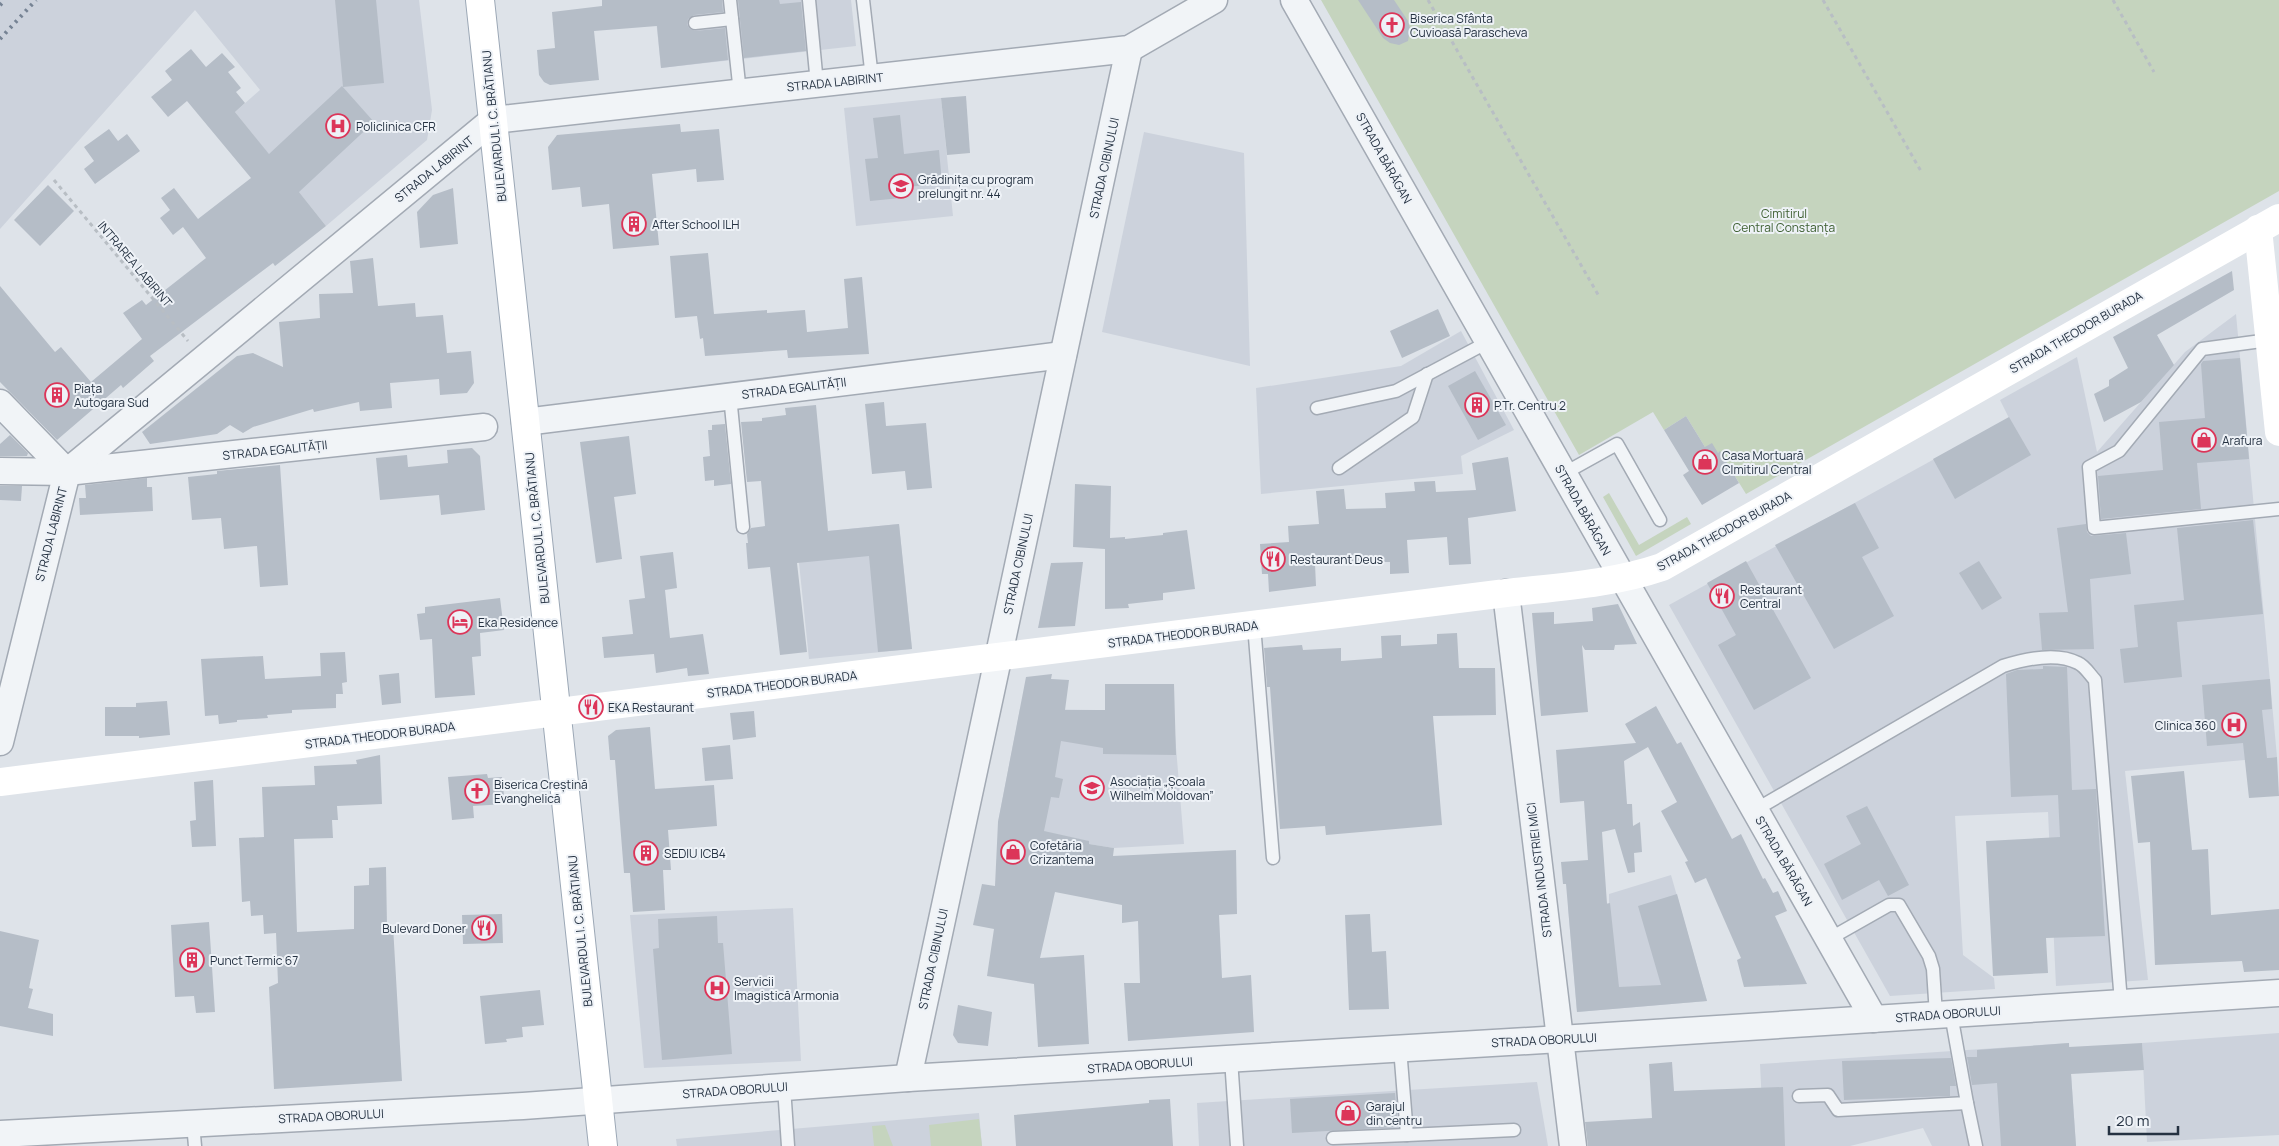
<svg xmlns="http://www.w3.org/2000/svg" width="2279" height="1146" viewBox="0 0 2279 1146" font-family="Manrope,sans-serif">
<style>
.built{fill:#ccd2dc}
.green{fill:#c5d4be}
.building{fill:#b5bdc7}
.lines{fill:none;stroke-linecap:round;stroke-linejoin:round}
.lane-casing{stroke:#a3aab4;stroke-width:15}
.street-casing{stroke:#a3aab4;stroke-width:29}
.primary-casing{stroke:#9ca8b6;stroke-width:30}
.path{stroke:#b8bec4;stroke-width:3;stroke-dasharray:4 4;stroke-linecap:butt}
.lane{stroke:#f1f4f7;stroke-width:12}
.street{stroke:#f1f4f7;stroke-width:26}
.secondary{stroke:#fff;stroke-width:28}
.primary{stroke:#fff;stroke-width:28}
.rail{stroke:#768394;stroke-width:4;stroke-dasharray:2.5 5;stroke-linecap:butt}
.labels{text-anchor:middle;dominant-baseline:central;stroke-width:4;stroke-linejoin:round;paint-order:stroke}
.poi-label{font-size:12px;fill:#253242;stroke:#eef2f7;text-anchor:start}
.street-label{font-size:12px;fill:#253242;stroke:#eef2f7}
.park-label{font-size:12px;fill:#3d5f31;stroke:#eef2f7}
</style>
<rect width="100%" height="100%" fill="#dee3e9"/>
<g class="built">
<polygon points="0,0 419,0 432,110 427,140 326,226 235,112 260,90 195,10 0,229"/>
<polygon points="654,0 851,0 856,46 661,68"/>
<polygon points="941,98 953,216 856,226 844,108"/>
<polygon points="1144,132 1244,153 1250,366 1102,332"/>
<polygon points="2236,314 2277,757 2125,771 2148,980 2056,986 2048,812 1955,816 1963,955 1994,978 1995,989 1890,996 1669,605 2009,418 2000,400 2077,357 2097,452 2185,352"/>
<polygon points="1461,331 1514,430 1461,456 1463,474 1261,494 1256,388 1401,366"/>
<polygon points="899,524 912,649 809,659 796,534"/>
<polygon points="1020,709 1173,711 1184,844 1114,848 1089,844 1088,841 998,822"/>
<polygon points="1671,875 1707,1001 1577,1012 1568,907 1609,903 1609,894"/>
<polygon points="793,908 801,1061 644,1068 630,915"/>
<polygon points="2279,1033 2279,1135 2147,1142 2142,1043"/>
<polygon points="2069,1043 2076,1146 1932,1146 1923,1128 1850,1146 1764,1146 1760,1064"/>
<polygon points="1537,1082 1548,1146 1199,1146 1197,1103"/>
<polygon points="979,1113 982,1146 677,1146 676,1139"/>
</g>
<g class="green">
<polygon points="1321,0 2279,0 2279,191 1746,494 1720,452 1718,453 1705,447 1686,416 1664,430 1653,412 1579,455"/>
<polygon points="1609,493 1639,545 1687,517 1691,524 1636,556 1603,497"/>
<polygon points="979,1119 982,1146 931,1146 929,1125"/>
<polygon points="885,1125 893,1146 874,1146 872,1126"/>
</g>
<g class="building">
<polygon points="335,0 376,0 384,83 343,87"/>
<polygon points="602,0 722,0 723,12 694,15 688,19 687,24 689,28 695,31 725,28 728,60 661,68 657,26 594,31 599,80 550,85 544,82 539,75 537,50 555,48 552,12 602,6"/>
<polygon points="738,0 779,0 780,4 801,2 806,51 744,58"/>
<polygon points="1358,0 1394,0 1408,21 1410,29 1408,41 1399,45 1390,43 1383,38"/>
<polygon points="191,49 206,67 222,53 235,67 228,72 241,88 236,92 245,103 235,112 269,154 342,86 374,122 299,192 326,226 275,266 273,263 150,356 154,361 123,388 121,385 57,440 0,382 0,286 55,352 61,347 91,382 142,339 123,313 142,300 146,305 206,258 183,227 173,235 160,218 170,210 161,198 174,188 198,219 251,178 187,101 168,117 151,97 172,80 165,71"/>
<polygon points="966,96 970,153 947,155 941,98"/>
<polygon points="900,115 904,154 939,150 942,183 900,188 901,198 870,201 865,159 878,158 873,118"/>
<polygon points="680,124 681,132 719,129 724,180 697,182 696,169 652,174 659,245 613,249 609,204 582,207 580,187 552,190 548,147 557,135"/>
<polygon points="109,129 118,141 127,134 140,151 95,184 84,169 94,161 84,147"/>
<polygon points="48,185 74,211 40,246 14,220"/>
<polygon points="453,188 458,244 420,248 417,212 433,195"/>
<polygon points="708,253 714,314 767,310 767,313 805,310 807,332 848,328 844,279 862,277 869,354 788,358 787,350 705,356 703,338 700,339 697,316 675,318 670,256"/>
<polygon points="373,258 378,306 415,303 416,317 443,315 447,353 471,351 474,383 467,393 440,395 439,379 390,383 392,408 360,411 359,402 314,412 313,409 253,427 243,433 230,425 217,434 150,444 142,432 237,356 253,353 283,367 279,322 320,318 319,294 353,293 350,261"/>
<polygon points="2232,271 2234,290 2157,335 2174,365 2141,402 2104,422 2094,394 2109,386 2109,380 2128,368 2113,337"/>
<polygon points="1438,309 1450,336 1402,358 1390,331"/>
<polygon points="2240,358 2249,459 2197,463 2201,509 2101,519 2098,476 2163,470 2159,422 2205,418 2201,364 2203,361"/>
<polygon points="1475,371 1506,425 1478,440 1448,386"/>
<polygon points="884,402 886,426 926,423 932,488 907,490 905,471 872,474 865,404"/>
<polygon points="816,405 828,531 899,524 912,649 878,652 869,556 797,563 807,652 780,655 770,567 748,569 746,543 748,543 747,534 751,528 765,526 761,481 747,482 741,422 762,421 762,418 786,415 785,408"/>
<polygon points="1686,416 1705,447 1712,443 1718,453 1720,451 1739,483 1702,505 1683,475 1689,471 1664,430"/>
<polygon points="2009,417 2031,455 1955,499 1933,459"/>
<polygon points="725,424 731,484 714,486 714,480 705,481 703,457 710,456 708,430 712,430 712,425"/>
<polygon points="10,435 28,453 27,456 0,456 0,444"/>
<polygon points="629,436 636,494 614,497 622,559 596,563 580,442"/>
<polygon points="472,448 480,456 485,510 441,515 439,495 380,500 376,458 407,455 408,467 448,463 447,450"/>
<polygon points="1508,457 1516,511 1468,518 1471,564 1449,565 1447,537 1407,540 1409,573 1390,574 1390,562 1382,562 1382,559 1315,564 1316,586 1269,592 1268,574 1262,574 1260,544 1289,542 1288,526 1319,524 1316,491 1344,489 1346,509 1386,508 1385,493 1415,491 1414,482 1435,481 1436,492 1476,490 1472,463"/>
<polygon points="280,465 288,585 260,587 257,546 224,549 221,518 192,520 188,477 217,474 217,471"/>
<polygon points="147,478 147,487 152,487 153,511 80,515 79,498 86,498 85,485"/>
<polygon points="1075,484 1111,486 1110,538 1125,537 1125,539 1163,535 1163,533 1187,530 1195,589 1163,593 1163,600 1128,604 1129,608 1105,609 1105,549 1073,547"/>
<polygon points="0,486 22,486 21,501 0,500"/>
<polygon points="1855,503 1879,548 1862,557 1894,616 1834,649 1775,545"/>
<polygon points="2253,520 2263,614 2177,622 2182,677 2124,683 2120,649 2138,647 2134,605 2184,600 2177,528"/>
<polygon points="2086,524 2087,532 2091,536 2126,533 2131,574 2090,579 2094,649 2042,650 2039,613 2068,612 2057,528"/>
<polygon points="673,552 677,588 665,590 670,638 703,634 709,674 688,676 687,668 656,673 654,654 604,658 602,637 633,634 629,600 645,598 640,556"/>
<polygon points="1746,561 1811,678 1754,710 1718,645 1736,635 1707,583"/>
<polygon points="1979,561 2002,598 1982,610 1959,573"/>
<polygon points="1083,562 1075,626 1038,628 1051,563"/>
<polygon points="500,598 504,630 480,633 481,656 472,657 475,695 435,698 432,639 420,640 417,614 425,613 425,607"/>
<polygon points="1618,604 1637,644 1615,645 1614,650 1585,650 1582,645 1588,712 1541,716 1532,613 1554,612 1554,624 1593,621 1592,608"/>
<polygon points="1457,633 1459,668 1495,668 1496,715 1433,716 1442,825 1326,835 1325,826 1280,829 1270,687 1267,687 1264,648 1302,645 1303,650 1341,648 1341,661 1382,658 1381,636 1401,635 1401,646 1437,644 1437,634"/>
<polygon points="345,652 347,682 342,683 343,694 336,694 336,708 292,710 292,713 267,715 268,718 237,720 237,722 219,724 218,715 205,716 201,659 263,656 265,679 321,676 320,653"/>
<polygon points="2043,666 2067,667 2072,790 2096,789 2105,936 2046,938 2048,973 1993,976 1986,841 2060,837 2058,795 2011,797 2006,674 2017,670 2043,669"/>
<polygon points="399,673 401,703 382,705 379,675"/>
<polygon points="1052,674 1051,679 1069,680 1065,710 1105,710 1105,684 1174,684 1176,755 1103,754 1103,748 1061,741 1055,777 1063,779 1059,798 1051,797 1044,831 1089,841 1089,844 1114,848 1113,856 1236,850 1237,914 1219,915 1222,978 1251,975 1254,1032 1128,1041 1124,983 1140,983 1138,921 1122,923 1122,905 1055,892 1040,958 1084,955 1089,1044 1038,1047 1034,984 987,976 994,929 973,925 982,884 995,886 998,822 1026,677"/>
<polygon points="2270,679 2272,709 2262,710 2267,758 2277,757 2279,796 2249,798 2243,743 2207,746 2202,685"/>
<polygon points="167,701 170,735 139,738 139,736 105,736 105,707 136,707 136,703"/>
<polygon points="1656,706 1677,744 1681,742 1732,839 1741,834 1763,879 1765,878 1773,893 1778,891 1787,911 1775,916 1807,984 1744,987 1737,960 1741,958 1706,878 1695,883 1685,862 1688,861 1661,811 1677,802 1648,747 1624,761 1627,804 1632,804 1633,826 1640,822 1642,852 1634,853 1635,872 1628,873 1615,829 1602,832 1607,904 1610,903 1619,987 1661,985 1638,906 1677,894 1707,1001 1577,1012 1566,884 1563,884 1561,862 1588,860 1584,801 1560,803 1556,750 1636,743 1625,724"/>
<polygon points="754,711 756,737 733,740 730,713"/>
<polygon points="650,727 655,789 714,785 717,826 668,830 671,870 663,870 665,910 633,912 630,873 624,873 615,760 610,760 608,736 616,730"/>
<polygon points="730,745 733,779 705,781 702,748"/>
<polygon points="380,755 382,804 337,806 338,820 332,820 333,838 294,839 297,932 354,929 354,886 369,885 369,868 386,867 387,927 393,926 402,1081 274,1089 269,987 278,983 276,933 264,934 263,915 251,916 250,901 242,902 239,838 264,837 262,787 315,785 314,766 357,764 356,760"/>
<polygon points="2184,771 2192,850 2208,849 2211,915 2279,909 2279,970 2244,972 2242,961 2155,965 2150,842 2138,843 2131,776"/>
<polygon points="487,774 488,778 502,777 505,804 473,806 474,818 452,820 448,777"/>
<polygon points="213,780 216,846 192,847 190,821 196,820 194,782"/>
<polygon points="1867,806 1909,885 1888,896 1879,880 1842,900 1824,864 1861,844 1846,816"/>
<polygon points="502,914 503,943 463,944 462,915"/>
<polygon points="1370,914 1372,952 1386,951 1389,1009 1349,1010 1345,915"/>
<polygon points="717,916 718,943 723,943 732,1054 662,1060 653,949 659,948 658,919"/>
<polygon points="209,922 215,1012 196,1013 194,996 175,997 171,925"/>
<polygon points="0,931 39,940 29,988 33,989 28,1008 53,1014 53,1036 0,1026"/>
<polygon points="540,990 544,1025 522,1027 523,1037 506,1039 507,1042 485,1044 480,996"/>
<polygon points="958,1005 992,1012 988,1046 958,1043 953,1035"/>
<polygon points="2069,1043 2069,1047 2142,1043 2144,1070 2071,1074 2076,1146 2001,1146 1997,1083 1972,1085 1967,1057 1977,1057 1977,1050"/>
<polygon points="1951,1058 1956,1086 1950,1086 1950,1096 1844,1100 1842,1061"/>
<polygon points="1672,1062 1674,1091 1783,1087 1785,1146 1588,1146 1585,1122 1652,1118 1649,1064"/>
<polygon points="1395,1093 1398,1127 1292,1133 1290,1099"/>
<polygon points="1170,1099 1173,1146 1016,1146 1014,1115 1149,1103 1149,1100"/>
</g>
<g class="lines">
<g class="lane-casing">
<g id="lane">
<polyline points="730,0 740,93"/>
<polyline points="809,0 817,84"/>
<polyline points="863,0 872,78"/>
<polyline points="695,23 732,19"/>
<polyline points="2269,340 2202,349 2119,451 2089,467 2094,528 2279,509"/>
<polyline points="730,396 743,527"/>
<polyline points="1317,408 1396,391 1488,342"/>
<polyline points="1339,468 1413,417 1427,374"/>
<polyline points="1563,474 1617,444 1660,520"/>
<polyline points="1254,625 1273,858"/>
<path d="M1755,810L2003,666C2025,659 2057,652 2078,663C2085,666 2090,675 2095,680L2121,1002"/>
<polyline points="1829,939 1889,905 1899,905 1929,956 1933,969 1936,1015"/>
<polyline points="1400,1048 1407,1135 1514,1130"/>
<polyline points="1231,1059 1237,1146"/>
<polyline points="784,1087 788,1146"/>
<polyline points="1799,1096 1828,1095 1838,1110 1967,1103 1951,1014"/>
<polyline points="1967,1103 1976,1146"/>
<polyline points="193,1124 195,1146"/>
<polyline points="1333,1138 1407,1135"/>
</g>
</g>
<g class="street-casing">
<g id="street">
<polyline points="1294,0 1874,1019"/>
<polyline points="0,403 67,472"/>
<polyline points="525,422 1063,355"/>
<polyline points="0,471 67,472 484,427"/>
<polyline points="1506,593 1573,1146"/>
<polyline points="0,742 67,472 493,120 1129,49 1214,0"/>
<polyline points="908,1078 1129,49"/>
<polyline points="0,1134 523,1106 908,1078 1560,1039 2279,993"/>
</g>
</g>
<g class="primary-casing">
<polyline id="primary" points="480,0 603,1146"/>
</g>
<g class="path">
<polyline points="1428,0 1600,298"/>
<polyline points="1823,0 1922,173"/>
<polyline points="2113,0 2154,72"/>
<polyline points="54,180 188,341"/>
</g>
<use href="#lane" class="lane"/>
<use href="#street" class="street"/>
<g class="secondary">
<polyline points="2258,229 2279,432"/>
<path d="M0,782L1506,593C1558,587 1612,584 1662,567L2279,218"/>
</g>
<use href="#primary" class="primary"/>
<g class="rail">
<polyline points="0,5 5,0"/>
<polyline points="0,39 36,0"/>
</g>
</g>
<defs>
<g id="church-ring" transform="scale(1.25)"><circle r="9.5" fill="#eef2f7" stroke="#dc3559" stroke-width="1.5"/><path d="M-1.2-6h2.4v3.5h3.3v2.4h-3.3V6h-2.4V-.1h-3.3v-2.4h3.3Z" fill="#dc3559"/></g>
<g id="hospital-ring" transform="scale(1.25)"><circle r="9.5" fill="#eef2f7" stroke="#dc3559" stroke-width="1.5"/><path d="M-5-5h3v3.5h4V-5h3V5h-3V1.5h-4V5h-3Z" fill="#dc3559"/></g>
<g id="school-ring" transform="scale(1.25)"><circle r="9.5" fill="#eef2f7" stroke="#dc3559" stroke-width="1.5"/><path d="M0-5L7-2L0 1L-7-2ZM-4 1L0 2.5L4 1V4Q0 6-4 4Z" fill="#dc3559"/></g>
<g id="building-ring" transform="scale(1.25)"><circle r="9.5" fill="#eef2f7" stroke="#dc3559" stroke-width="1.5"/><path d="M-4-6H4V6H1V3H-1V6H-4ZM-2.5-4.3h1.7v1.8h-1.7ZM.8-4.3h1.7v1.8H.8ZM-2.5-1h1.7V.8h-1.7ZM.8-1h1.7V.8H.8Z" fill="#dc3559"/></g>
<g id="shop-ring" transform="scale(1.25)"><circle r="9.5" fill="#eef2f7" stroke="#dc3559" stroke-width="1.5"/><path d="M-5-2.5h2.3a2.7 3.5 0 0 1 5.4 0H5L5.5 6h-11ZM-1.5-2.5h3a1.5 2.3 0 0 0-3 0Z" fill="#dc3559"/></g>
<g id="restaurant-ring" transform="scale(1.25)"><circle r="9.5" fill="#eef2f7" stroke="#dc3559" stroke-width="1.5"/><path d="M-5-6h1v4h1v-4h1v4h1v-4h1v5L-1.5 .5V6h-2V.5L-5-1ZM5-6V6H3V1.5H1.5Q1.5-4 5-6Z" fill="#dc3559"/></g>
<g id="hotel-ring" transform="scale(1.25)"><circle r="9.5" fill="#eef2f7" stroke="#dc3559" stroke-width="1.5"/><path d="M-6-4.5h1.5V1H6V5H4.5V3h-9V5H-6ZM-4 0a1.8 1.8 0 1 1 3.6 0ZM.5 0V-2.5h3Q6-2.5 6 0Z" fill="#dc3559"/></g>
</defs>
<g fill-rule="evenodd">
<use href="#church-ring" x="1392" y="25"/>
<use href="#hospital-ring" x="338" y="126"/>
<use href="#school-ring" x="901" y="186"/>
<use href="#building-ring" x="634" y="224"/>
<use href="#building-ring" x="57" y="395"/>
<use href="#building-ring" x="1477" y="405"/>
<use href="#shop-ring" x="2204" y="440"/>
<use href="#shop-ring" x="1705" y="462"/>
<use href="#restaurant-ring" x="1273" y="559"/>
<use href="#restaurant-ring" x="1722" y="596"/>
<use href="#hotel-ring" x="460" y="622"/>
<use href="#restaurant-ring" x="591" y="707"/>
<use href="#hospital-ring" x="2234" y="725"/>
<use href="#school-ring" x="1092" y="788"/>
<use href="#church-ring" x="477" y="791"/>
<use href="#shop-ring" x="1013" y="852"/>
<use href="#building-ring" x="646" y="853"/>
<use href="#restaurant-ring" x="484" y="928"/>
<use href="#building-ring" x="192" y="960"/>
<use href="#hospital-ring" x="717" y="988"/>
<use href="#shop-ring" x="1348" y="1113"/>
</g>
<g class="labels">
<g class="poi-label">
<text x="1410" y="18">Biserica Sfânta<tspan x="1410" dy="14">Cuvioasă Parascheva</tspan></text>
<text x="356" y="126">Policlinica CFR</text>
<text x="918" y="179">Grădinița cu program<tspan x="918" dy="14">prelungit nr. 44</tspan></text>
<text x="652" y="224">After School ILH</text>
<text x="74" y="388">Piața<tspan x="74" dy="14">Autogara Sud</tspan></text>
<text x="1494" y="405">P.Tr. Centru 2</text>
<text x="2222" y="440">Arafura</text>
<text x="1722" y="455">Casa Mortuară<tspan x="1722" dy="14">CImitirul Central</tspan></text>
<text x="1290" y="559">Restaurant Deus</text>
<text x="1740" y="589">Restaurant<tspan x="1740" dy="14">Central</tspan></text>
<text x="478" y="622">Eka Residence</text>
<text x="608" y="707">EKA Restaurant</text>
<text x="2216" y="725" text-anchor="end">Clinica 360</text>
<text x="1110" y="781">Asociația „Școala<tspan x="1110" dy="14">Wilhelm Moldovan”</tspan></text>
<text x="494" y="784">Biserica Creștină<tspan x="494" dy="14">Evanghelică</tspan></text>
<text x="1030" y="845">Cofetăria<tspan x="1030" dy="14">Crizantema</tspan></text>
<text x="664" y="853">SEDIU ICB4</text>
<text x="466" y="928" text-anchor="end">Bulevard Doner</text>
<text x="210" y="960">Punct Termic 67</text>
<text x="734" y="981">Servicii<tspan x="734" dy="14">Imagistică Armonia</tspan></text>
<text x="1366" y="1106">Garajul<tspan x="1366" dy="14">din centru</tspan></text>
</g>
<g class="street-label">
<text transform="translate(835 82) rotate(-6)">STRADA LABIRINT</text>
<text transform="translate(494 126) rotate(-96)">BULEVARDUL I. C. BRĂTIANU</text>
<text transform="translate(1384 158) rotate(61)">STRADA BĂRĂGAN</text>
<text transform="translate(1104 168) rotate(-78)">STRADA CIBINULUI</text>
<text transform="translate(434 169) rotate(-39)">STRADA LABIRINT</text>
<text transform="translate(135 264) rotate(50)">INTRAREA LABIRINT</text>
<text transform="translate(2076 332) rotate(-30)">STRADA THEODOR BURADA</text>
<text transform="translate(794 388) rotate(-7)">STRADA EGALITĂȚII</text>
<text transform="translate(275 450) rotate(-6)">STRADA EGALITĂȚII</text>
<text transform="translate(1583 510) rotate(61)">STRADA BĂRĂGAN</text>
<text transform="translate(537 528) rotate(-96)">BULEVARDUL I. C. BRĂTIANU</text>
<text transform="translate(1724 531) rotate(-29)">STRADA THEODOR BURADA</text>
<text transform="translate(51 534) rotate(-76)">STRADA LABIRINT</text>
<text transform="translate(1018 564) rotate(-78)">STRADA CIBINULUI</text>
<text transform="translate(1183 634) rotate(-7)">STRADA THEODOR BURADA</text>
<text transform="translate(782 684) rotate(-7)">STRADA THEODOR BURADA</text>
<text transform="translate(380 735) rotate(-7)">STRADA THEODOR BURADA</text>
<text transform="translate(1784 861) rotate(60)">STRADA BĂRĂGAN</text>
<text transform="translate(1539 870) rotate(-97)">STRADA INDUSTRIEI MICI</text>
<text transform="translate(580 931) rotate(-96)">BULEVARDUL I. C. BRĂTIANU</text>
<text transform="translate(933 959) rotate(-78)">STRADA CIBINULUI</text>
<text transform="translate(1948 1014) rotate(-4)">STRADA OBORULUI</text>
<text transform="translate(1544 1040) rotate(-3)">STRADA OBORULUI</text>
<text transform="translate(1140 1065) rotate(-4)">STRADA OBORULUI</text>
<text transform="translate(735 1090) rotate(-4)">STRADA OBORULUI</text>
<text transform="translate(331 1116) rotate(-3)">STRADA OBORULUI</text>
</g>
<g class="park-label">
<text x="1784" y="213">Cimitirul<tspan x="1784" dy="14">Central Constanța</tspan></text>
</g>
</g>
<path d="M2109 1126v8h69v-8" fill="none" stroke="#253242" stroke-width="2.5"/>
<text x="2116" y="1126" font-size="15" fill="#253242" stroke="#eef2f7" stroke-width="4" paint-order="stroke">20 m</text>
</svg>
